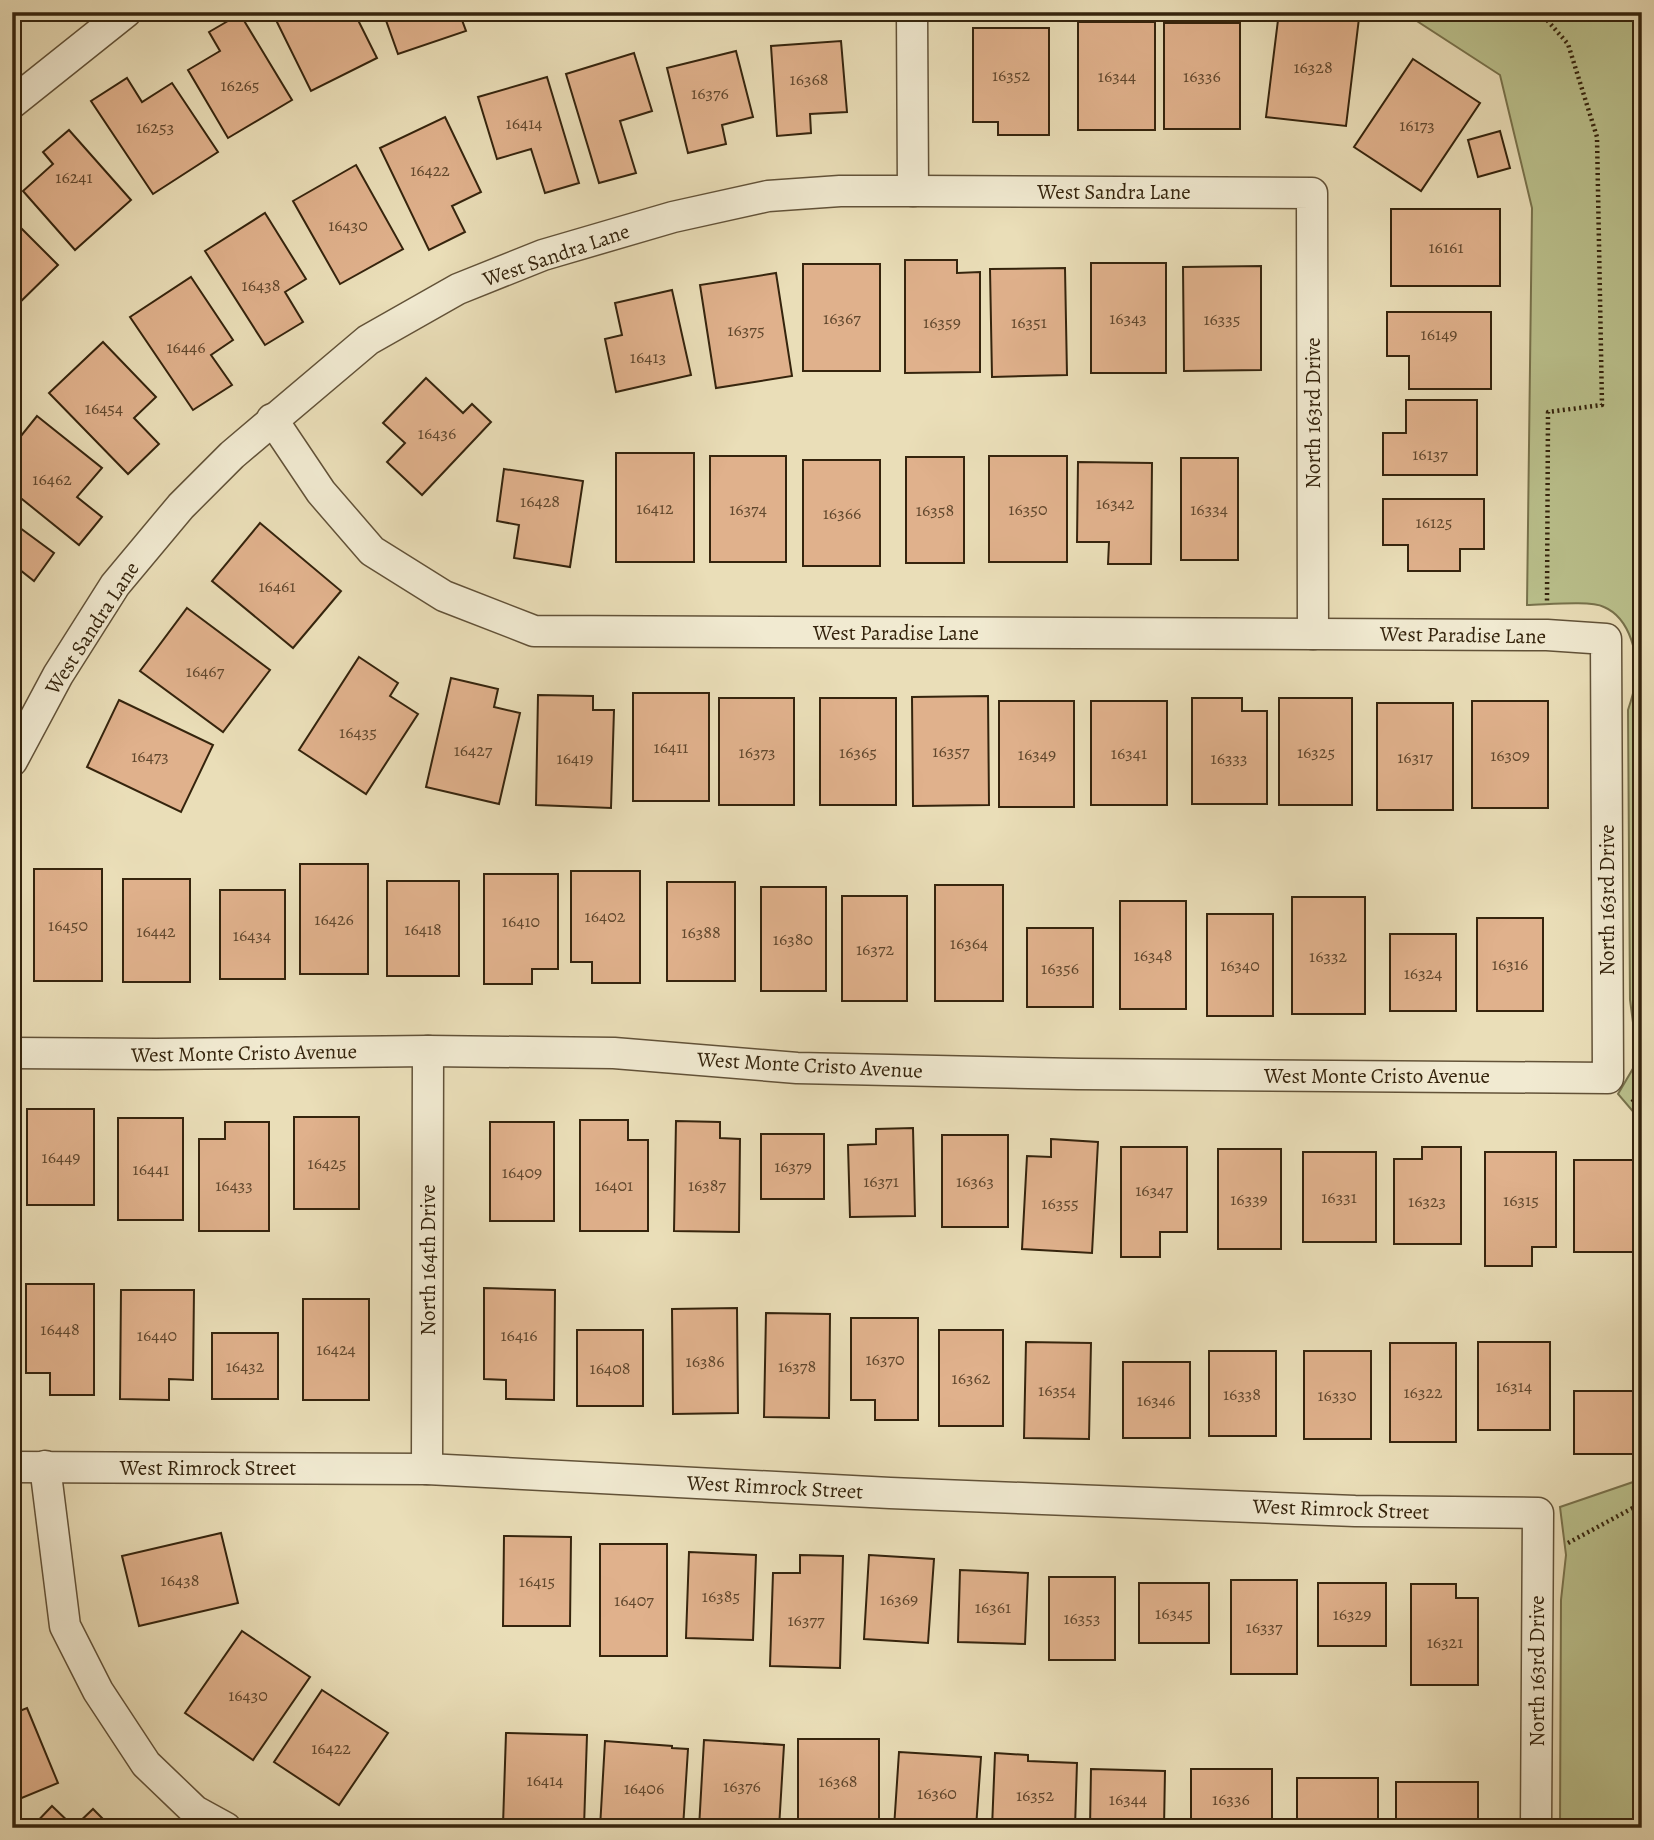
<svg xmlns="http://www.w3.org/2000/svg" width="1654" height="1840" viewBox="0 0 1654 1840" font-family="Alegreya,serif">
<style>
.green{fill:#bac08c;stroke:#78724c;stroke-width:2}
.building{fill:#e0b18c;stroke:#35240d;stroke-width:2}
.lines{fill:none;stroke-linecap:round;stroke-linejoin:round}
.street-casing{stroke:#625238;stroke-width:33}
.path{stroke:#35240d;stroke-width:4.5;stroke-dasharray:2 3.5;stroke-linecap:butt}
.street{stroke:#f1ead1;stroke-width:30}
.labels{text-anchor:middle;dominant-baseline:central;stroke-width:7;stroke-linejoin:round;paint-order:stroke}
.number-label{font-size:18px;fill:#60472d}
.street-label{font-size:21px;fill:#35240d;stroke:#f1ead1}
</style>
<rect width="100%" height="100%" fill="#eadeb8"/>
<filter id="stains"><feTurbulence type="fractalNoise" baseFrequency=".00286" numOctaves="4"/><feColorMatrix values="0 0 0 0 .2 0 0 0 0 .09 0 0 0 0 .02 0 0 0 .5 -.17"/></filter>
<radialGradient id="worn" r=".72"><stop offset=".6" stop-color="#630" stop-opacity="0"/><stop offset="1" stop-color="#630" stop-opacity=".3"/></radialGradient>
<g class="green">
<path d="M1403,12H1642V1122L1618,1094L1638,1060L1630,1000L1628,710C1631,701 1634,692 1635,683C1640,657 1630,618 1604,607C1590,600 1544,605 1527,605L1532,208L1500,75Z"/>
<polygon points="1642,1479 1642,1828 1560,1828 1561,1600 1566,1555 1560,1507"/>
</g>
<g class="building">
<polygon points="272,12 354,12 377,58 311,91"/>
<polygon points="383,12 459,12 466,31 398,54"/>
<polygon points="1279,12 1312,12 1359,18 1346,126 1266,117"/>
<polygon points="240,14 292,100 228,138 188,70 220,51 209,32"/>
<rect x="1078" y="22" width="77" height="108"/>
<rect x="1164" y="23" width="76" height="106"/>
<polygon points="973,28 1049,28 1049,135 998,135 998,122 973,122"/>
<polygon points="841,41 847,112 810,114 811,133 777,136 771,46"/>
<polygon points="736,51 753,117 722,125 726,144 688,153 667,68"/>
<polygon points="634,53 652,111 620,121 636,173 599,183 566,74"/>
<polygon points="1413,59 1480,103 1421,191 1354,147"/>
<polygon points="547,77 579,183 545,193 531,149 497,159 478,97"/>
<polygon points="127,78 142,102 172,83 218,152 153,194 91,101"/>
<polygon points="445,117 481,192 452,206 465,232 429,250 380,148"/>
<polygon points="69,130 131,200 75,250 23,191 53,164 43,152"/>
<polygon points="1500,131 1510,168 1478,177 1468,140"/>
<polygon points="356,165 403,249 340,284 293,201"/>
<rect x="1391" y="209" width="109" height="77"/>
<polygon points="265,213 306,279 285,292 303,322 265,345 205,251"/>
<polygon points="12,219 58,265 12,310"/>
<polygon points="905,260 957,260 957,273 980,272 980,372 905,373"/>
<rect x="1091" y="263" width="75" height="110"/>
<rect x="803" y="264" width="77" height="107"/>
<polygon points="1261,266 1261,370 1184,371 1183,267"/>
<polygon points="1065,268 1067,375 992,377 990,269"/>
<polygon points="776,273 792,376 716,388 700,285"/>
<polygon points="191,277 233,340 211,355 232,385 193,410 130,317"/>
<polygon points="672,290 691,375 616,392 605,339 622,335 615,303"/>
<polygon points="1387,312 1491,312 1491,389 1409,389 1409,356 1387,356"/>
<polygon points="103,342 156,397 134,418 159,444 128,474 49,393"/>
<polygon points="426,378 463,413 472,404 491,422 422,495 387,462 405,443 383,423"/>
<polygon points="1406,400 1477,400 1477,475 1383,475 1383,433 1406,433"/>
<polygon points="37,416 102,468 77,497 102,517 79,545 12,491 12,447"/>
<rect x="616" y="453" width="78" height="109"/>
<rect x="710" y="456" width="76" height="106"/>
<rect x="989" y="456" width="78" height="106"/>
<rect x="906" y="457" width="58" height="106"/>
<rect x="1181" y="458" width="57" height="102"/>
<rect x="803" y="460" width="77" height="106"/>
<polygon points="1078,462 1152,463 1151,564 1108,564 1109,542 1077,542"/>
<polygon points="504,469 583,481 570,567 514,558 519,525 497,521"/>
<polygon points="1383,499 1484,499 1484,549 1460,549 1460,571 1408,571 1408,545 1383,545"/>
<polygon points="12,522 54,553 34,581 20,570 12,580"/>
<polygon points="260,523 341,591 293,648 212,581"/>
<polygon points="187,608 270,670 223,732 140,671"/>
<polygon points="359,657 398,683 390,696 418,714 366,794 299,750"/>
<polygon points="451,678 498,689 494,707 520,713 499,804 426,787"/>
<rect x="633" y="693" width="76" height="108"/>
<polygon points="538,695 593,696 593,710 614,710 611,808 536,805"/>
<polygon points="988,696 989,805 913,806 912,697"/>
<rect x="719" y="698" width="75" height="107"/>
<rect x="820" y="698" width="76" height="107"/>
<polygon points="1192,698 1242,698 1242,711 1267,711 1267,804 1192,804"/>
<rect x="1279" y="698" width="73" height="107"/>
<polygon points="119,700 213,745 181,812 87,767"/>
<rect x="999" y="701" width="75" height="106"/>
<rect x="1091" y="701" width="76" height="104"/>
<rect x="1472" y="701" width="76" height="107"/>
<rect x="1377" y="703" width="76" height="107"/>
<rect x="300" y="864" width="68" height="110"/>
<rect x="34" y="869" width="68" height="112"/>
<polygon points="571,871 640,871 640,983 592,983 592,962 571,962"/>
<polygon points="484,874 558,874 558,969 532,969 532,984 484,984"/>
<rect x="123" y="879" width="67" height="103"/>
<rect x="387" y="881" width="72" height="95"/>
<rect x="667" y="882" width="68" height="99"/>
<rect x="935" y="885" width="68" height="116"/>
<rect x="761" y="887" width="65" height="104"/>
<rect x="220" y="890" width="65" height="89"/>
<rect x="842" y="896" width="65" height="105"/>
<rect x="1292" y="897" width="73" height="117"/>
<rect x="1120" y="901" width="66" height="108"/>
<rect x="1207" y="914" width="66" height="102"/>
<rect x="1477" y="918" width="66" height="93"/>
<rect x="1027" y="928" width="66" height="79"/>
<rect x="1390" y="934" width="66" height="77"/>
<rect x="27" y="1109" width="67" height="96"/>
<rect x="294" y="1117" width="65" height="92"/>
<rect x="118" y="1118" width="65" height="102"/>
<polygon points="580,1120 628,1120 628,1140 648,1140 648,1231 580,1231"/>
<polygon points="676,1121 720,1122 720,1138 740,1139 739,1232 674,1231"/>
<polygon points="225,1122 269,1122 269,1231 199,1231 199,1139 225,1139"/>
<rect x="490" y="1122" width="64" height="99"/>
<polygon points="913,1128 915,1216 850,1217 848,1145 876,1144 876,1129"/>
<rect x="761" y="1134" width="63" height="65"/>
<rect x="942" y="1135" width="66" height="92"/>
<polygon points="1051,1139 1098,1142 1092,1253 1022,1249 1027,1156 1051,1157"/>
<polygon points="1121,1147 1187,1147 1187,1232 1160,1232 1160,1257 1121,1257"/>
<polygon points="1422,1147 1461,1147 1461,1244 1394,1244 1394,1159 1422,1159"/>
<rect x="1218" y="1149" width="63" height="100"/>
<rect x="1303" y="1152" width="73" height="90"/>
<polygon points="1485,1152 1556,1152 1556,1247 1532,1247 1532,1266 1485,1266"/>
<rect x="1574" y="1160" width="68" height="92"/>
<polygon points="26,1284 94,1284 94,1395 50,1395 50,1373 26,1373"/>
<polygon points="484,1288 555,1290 554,1400 506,1399 506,1380 484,1379"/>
<polygon points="121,1290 194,1290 193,1380 169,1379 169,1400 120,1399"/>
<rect x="303" y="1299" width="66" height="101"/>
<polygon points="737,1308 738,1413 673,1414 672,1309"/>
<polygon points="766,1313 830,1314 829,1418 764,1417"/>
<polygon points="851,1318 918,1318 918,1420 875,1420 875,1400 851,1400"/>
<rect x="577" y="1330" width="66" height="76"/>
<rect x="939" y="1330" width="64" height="96"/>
<rect x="212" y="1333" width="66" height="66"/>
<polygon points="1026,1342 1091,1343 1089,1439 1024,1438"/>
<rect x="1478" y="1342" width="72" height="88"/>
<rect x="1390" y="1343" width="66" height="99"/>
<rect x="1209" y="1351" width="67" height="85"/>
<rect x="1304" y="1351" width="67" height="88"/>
<rect x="1123" y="1362" width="67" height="76"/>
<rect x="1574" y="1391" width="67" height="63"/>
<polygon points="221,1533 238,1603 139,1626 122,1556"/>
<polygon points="504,1536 571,1537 570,1626 503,1626"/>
<rect x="600" y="1544" width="67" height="112"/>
<polygon points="689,1552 756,1555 753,1640 686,1638"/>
<polygon points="800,1555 843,1556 840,1668 770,1666 773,1573 800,1573"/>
<polygon points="869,1555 934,1559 928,1643 864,1639"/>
<polygon points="960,1570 1028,1573 1025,1644 958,1642"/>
<rect x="1049" y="1577" width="66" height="83"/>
<rect x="1231" y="1580" width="66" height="94"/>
<rect x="1139" y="1583" width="70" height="60"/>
<rect x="1318" y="1583" width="68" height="63"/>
<polygon points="1411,1584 1456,1584 1456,1598 1478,1598 1478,1685 1411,1685"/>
<polygon points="242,1631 310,1677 253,1760 185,1713"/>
<polygon points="322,1690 388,1733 339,1805 274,1762"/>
<polygon points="27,1708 58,1783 12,1802 12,1714"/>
<polygon points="506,1733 587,1735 584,1827 503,1825"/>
<polygon points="798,1739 879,1739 879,1824 854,1824 854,1828 798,1828"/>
<polygon points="704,1740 784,1745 779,1828 699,1828"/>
<polygon points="605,1741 672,1746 672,1748 688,1749 683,1828 600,1828"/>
<polygon points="899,1752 981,1757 976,1828 894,1828"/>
<polygon points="995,1753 1028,1755 1028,1761 1077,1763 1075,1828 992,1828"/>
<polygon points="1091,1769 1165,1771 1164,1828 1090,1828"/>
<rect x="1191" y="1769" width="81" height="59"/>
<rect x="1297" y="1778" width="81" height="50"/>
<rect x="1396" y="1782" width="82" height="46"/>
<polygon points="52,1806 74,1827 93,1809 112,1828 31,1828"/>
</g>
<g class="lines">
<g class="street-casing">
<g id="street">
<polyline points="912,12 913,191"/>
<polyline points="12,103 126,12"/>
<polyline points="12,761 58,675 115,585 181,506 232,455 368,340 458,289 543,255 673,217 768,196 840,191 913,191 1312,193 1313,634"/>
<polyline points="12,1053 156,1054 428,1051 614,1053 797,1068 1078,1074 1608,1078 1606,639 1547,635 1313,634 534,631 444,596 372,551 321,492 272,419"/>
<polyline points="45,1466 65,1626 98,1691 146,1764 195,1811 226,1828"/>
<polyline points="12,1467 427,1469 890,1493 1355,1511 1538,1513 1536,1828"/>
<polyline points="427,1469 428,1051"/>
</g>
</g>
<g class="path">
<polyline points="1540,12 1568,44 1597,137 1602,405 1548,412 1547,603"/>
<polyline points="1632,1099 1642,1108"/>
<polyline points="1568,1543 1642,1503"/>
</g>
<use href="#street" class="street"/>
</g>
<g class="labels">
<g class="number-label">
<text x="1313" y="67">16328</text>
<text x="1011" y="75">16352</text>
<text x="1117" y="76">16344</text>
<text x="1202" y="76">16336</text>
<text x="809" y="79">16368</text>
<text x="240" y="85">16265</text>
<text x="710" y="93">16376</text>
<text x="524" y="123">16414</text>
<text x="1417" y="125">16173</text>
<text x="155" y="127">16253</text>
<text x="430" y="170">16422</text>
<text x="74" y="177">16241</text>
<text x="348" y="225">16430</text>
<text x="1446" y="247">16161</text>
<text x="261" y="285">16438</text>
<text x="842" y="318">16367</text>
<text x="1128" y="318">16343</text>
<text x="1222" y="319">16335</text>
<text x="942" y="322">16359</text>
<text x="1029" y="322">16351</text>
<text x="746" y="330">16375</text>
<text x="1439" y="334">16149</text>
<text x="186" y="347">16446</text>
<text x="648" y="357">16413</text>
<text x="104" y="408">16454</text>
<text x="437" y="433">16436</text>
<text x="1430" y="454">16137</text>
<text x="52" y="479">16462</text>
<text x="540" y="501">16428</text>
<text x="1115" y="503">16342</text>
<text x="655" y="508">16412</text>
<text x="748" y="509">16374</text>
<text x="1028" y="509">16350</text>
<text x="1209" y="509">16334</text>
<text x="935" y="510">16358</text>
<text x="842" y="513">16366</text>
<text x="1434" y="522">16125</text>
<text x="277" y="586">16461</text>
<text x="205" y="671">16467</text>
<text x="358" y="732">16435</text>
<text x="671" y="747">16411</text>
<text x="473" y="750">16427</text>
<text x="951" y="751">16357</text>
<text x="757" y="752">16373</text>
<text x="858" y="752">16365</text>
<text x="1316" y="752">16325</text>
<text x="1129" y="753">16341</text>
<text x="1037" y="754">16349</text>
<text x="1510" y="755">16309</text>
<text x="150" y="756">16473</text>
<text x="1415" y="757">16317</text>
<text x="575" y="758">16419</text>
<text x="1229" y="758">16333</text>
<text x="605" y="916">16402</text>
<text x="334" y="919">16426</text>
<text x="521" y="921">16410</text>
<text x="68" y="925">16450</text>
<text x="423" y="929">16418</text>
<text x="156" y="931">16442</text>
<text x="701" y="932">16388</text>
<text x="252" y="935">16434</text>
<text x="793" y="939">16380</text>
<text x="969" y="943">16364</text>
<text x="875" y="949">16372</text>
<text x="1153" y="955">16348</text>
<text x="1328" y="956">16332</text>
<text x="1510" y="964">16316</text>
<text x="1240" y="965">16340</text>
<text x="1060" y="968">16356</text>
<text x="1423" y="973">16324</text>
<text x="61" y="1157">16449</text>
<text x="327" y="1163">16425</text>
<text x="793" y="1166">16379</text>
<text x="151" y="1169">16441</text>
<text x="522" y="1172">16409</text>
<text x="881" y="1181">16371</text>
<text x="975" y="1181">16363</text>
<text x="234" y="1185">16433</text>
<text x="614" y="1185">16401</text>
<text x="707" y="1185">16387</text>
<text x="1154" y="1190">16347</text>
<text x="1339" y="1197">16331</text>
<text x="1249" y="1199">16339</text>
<text x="1521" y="1200">16315</text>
<text x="1427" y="1201">16323</text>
<text x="1060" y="1203">16355</text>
<text x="60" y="1329">16448</text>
<text x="157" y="1335">16440</text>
<text x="519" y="1335">16416</text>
<text x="336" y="1349">16424</text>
<text x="885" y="1359">16370</text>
<text x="705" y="1361">16386</text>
<text x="245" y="1366">16432</text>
<text x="797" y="1366">16378</text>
<text x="610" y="1368">16408</text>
<text x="971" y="1378">16362</text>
<text x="1514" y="1386">16314</text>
<text x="1057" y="1390">16354</text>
<text x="1423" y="1392">16322</text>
<text x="1242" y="1394">16338</text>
<text x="1337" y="1395">16330</text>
<text x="1156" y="1400">16346</text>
<text x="180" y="1580">16438</text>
<text x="537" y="1581">16415</text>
<text x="721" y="1596">16385</text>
<text x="899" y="1599">16369</text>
<text x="634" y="1600">16407</text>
<text x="993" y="1607">16361</text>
<text x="1174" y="1613">16345</text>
<text x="1352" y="1614">16329</text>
<text x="1082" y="1618">16353</text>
<text x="806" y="1620">16377</text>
<text x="1264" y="1627">16337</text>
<text x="1445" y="1642">16321</text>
<text x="248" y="1695">16430</text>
<text x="331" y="1748">16422</text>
<text x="545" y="1780">16414</text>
<text x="838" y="1781">16368</text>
<text x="742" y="1786">16376</text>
<text x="644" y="1788">16406</text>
<text x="937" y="1793">16360</text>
<text x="1035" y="1795">16352</text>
<text x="1128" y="1799">16344</text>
<text x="1231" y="1799">16336</text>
</g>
<g class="street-label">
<text x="1114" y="192">West Sandra Lane</text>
<text transform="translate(556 255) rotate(-19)">West Sandra Lane</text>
<text transform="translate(1313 413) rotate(-90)">North 163rd Drive</text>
<text transform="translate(92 628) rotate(-57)">West Sandra Lane</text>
<text x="896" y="633">West Paradise Lane</text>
<text transform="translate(1463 635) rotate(1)">West Paradise Lane</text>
<text transform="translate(1607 900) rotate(-90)">North 163rd Drive</text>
<text transform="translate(244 1053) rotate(-1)">West Monte Cristo Avenue</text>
<text transform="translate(810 1065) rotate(3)">West Monte Cristo Avenue</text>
<text x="1377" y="1076">West Monte Cristo Avenue</text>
<text transform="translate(428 1260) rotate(-90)">North 164th Drive</text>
<text x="208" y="1468">West Rimrock Street</text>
<text transform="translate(775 1487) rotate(3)">West Rimrock Street</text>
<text transform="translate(1341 1509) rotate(2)">West Rimrock Street</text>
<text transform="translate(1537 1671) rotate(-90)">North 163rd Drive</text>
</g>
</g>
<rect width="1654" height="1840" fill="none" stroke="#eadeb8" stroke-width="42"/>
<rect x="14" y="14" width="1626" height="1812" fill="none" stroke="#35240d" stroke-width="3.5"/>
<rect x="21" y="21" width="1612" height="1798" fill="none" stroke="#35240d" stroke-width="2"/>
<rect width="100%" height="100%" filter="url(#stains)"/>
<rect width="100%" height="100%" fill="url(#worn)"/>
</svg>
